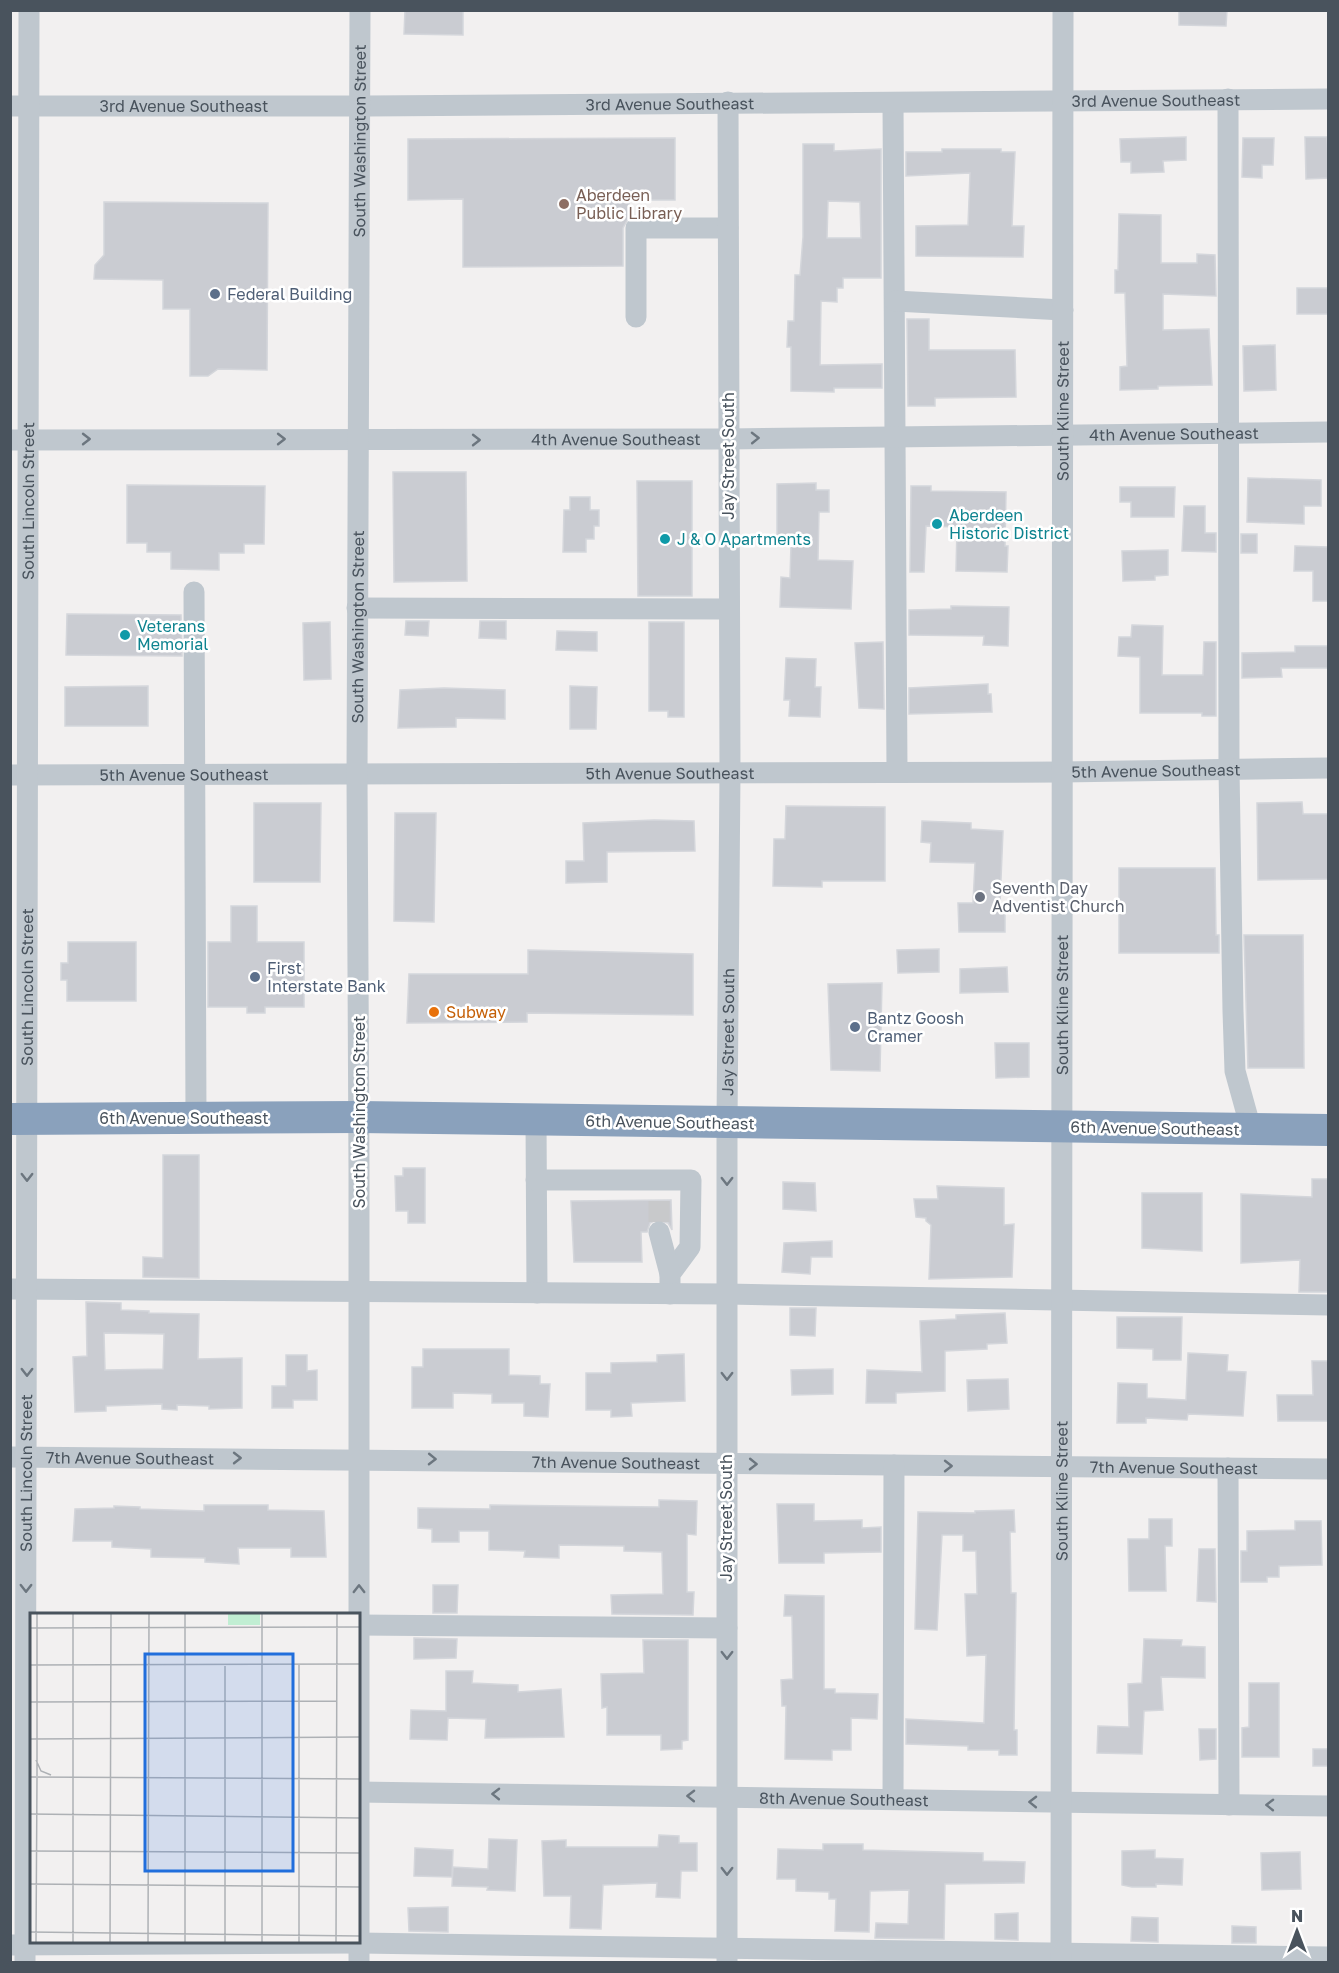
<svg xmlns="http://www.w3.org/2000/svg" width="1339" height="1973" viewBox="0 0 1339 1973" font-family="'Golos Text',sans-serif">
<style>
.building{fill:#caccd2;stroke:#d4d6db;stroke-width:1.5;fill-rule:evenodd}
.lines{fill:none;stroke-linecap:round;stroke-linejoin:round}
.minor-tunnel{stroke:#c8c9cb;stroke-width:21;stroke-dasharray:21 10;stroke-linecap:butt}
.minor{stroke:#bfc7ce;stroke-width:21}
.highway{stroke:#8aa1bc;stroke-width:32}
.oneway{stroke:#6c767f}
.education-dot{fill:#8d6e63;stroke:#fff;stroke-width:2}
.service-dot{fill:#5c6f8a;stroke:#fff;stroke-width:2}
.culture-dot{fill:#0f9aa8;stroke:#fff;stroke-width:2}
.worship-dot{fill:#6b7280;stroke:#fff;stroke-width:2}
.food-dot{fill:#e8710a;stroke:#fff;stroke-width:2}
.labels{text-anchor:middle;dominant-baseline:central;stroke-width:5;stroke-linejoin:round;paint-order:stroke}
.street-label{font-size:16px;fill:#49535d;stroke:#fff}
.education-label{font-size:16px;fill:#785e54;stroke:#fff;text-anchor:start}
.service-label{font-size:16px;fill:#4e5e75;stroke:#fff;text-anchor:start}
.culture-label{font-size:16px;fill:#0d838f;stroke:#fff;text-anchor:start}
.worship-label{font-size:16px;fill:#5b616d;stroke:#fff;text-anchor:start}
.food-label{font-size:16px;fill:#c56008;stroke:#fff;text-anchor:start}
.inset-road{fill:none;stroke:#aeb1b5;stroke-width:1.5}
.view{fill:#216edc;fill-opacity:0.15;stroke:#216edc;stroke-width:3}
.inset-edge{fill:none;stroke:#49535d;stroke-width:3}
</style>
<rect width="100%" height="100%" fill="#f2f0f0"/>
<g class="building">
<polygon points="405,10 463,10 463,35 404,34"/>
<polygon points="1179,10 1227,10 1226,26 1179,25"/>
<polygon points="1186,137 1186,160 1163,161 1164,172 1131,173 1131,162 1121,162 1120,139"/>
<polygon points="1305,137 1327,137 1329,178 1306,179"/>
<polygon points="675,138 675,200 629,200 629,217 623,228 623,266 463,267 463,199 408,200 408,139"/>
<polygon points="1243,138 1274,138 1273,165 1262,165 1262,178 1242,177"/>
<path d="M803,144H834V151L881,149V278H843V288H837V302L821,301L820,365L882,364V388H834V392L791,391V347H787L788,321H794L795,275H800L803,237ZM828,201L860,202L861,238H827Z"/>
<polygon points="942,149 1001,149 1001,152 1015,152 1012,226 1024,226 1023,257 916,256 916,226 968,225 970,173 906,176 906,152 942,152"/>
<polygon points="104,202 268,203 267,370 218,369 208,376 190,376 190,309 163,309 163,280 94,279 95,265 104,255"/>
<polygon points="1119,214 1161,215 1161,263 1197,263 1197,254 1215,255 1216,296 1163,294 1163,330 1209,329 1212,385 1158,386 1158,389 1120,390 1120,367 1127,366 1125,293 1115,293 1115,270 1118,270"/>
<rect x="1297" y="288" width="32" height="26"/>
<polygon points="907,319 929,319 929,350 1015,350 1016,397 935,398 935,406 908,406"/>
<polygon points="1275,345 1276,390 1244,391 1243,346"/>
<polygon points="393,472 466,472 467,581 394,582"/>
<polygon points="1248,478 1321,480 1321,506 1304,506 1304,524 1247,522"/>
<polygon points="637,481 692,481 692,596 638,596"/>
<polygon points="816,483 816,490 829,490 829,512 819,512 818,560 853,561 851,609 780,607 781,577 790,578 791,544 777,544 777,484"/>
<polygon points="127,485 265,486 264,544 244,544 244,553 219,553 219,570 171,569 171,552 147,552 147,543 127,543"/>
<polygon points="911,486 931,486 931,491 1006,492 1005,546 1008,546 1007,572 956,571 957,527 926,526 924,572 910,572"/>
<polygon points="1120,487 1175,487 1174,517 1131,517 1131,502 1120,502"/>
<polygon points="570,497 590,497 590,510 599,510 599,526 594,526 594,539 586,539 586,552 563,552 564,510 570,510"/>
<polygon points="1184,506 1205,506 1205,533 1216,533 1216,552 1182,551"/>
<rect x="1241" y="534" width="16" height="19"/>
<polygon points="1295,546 1329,547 1329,601 1313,601 1313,571 1294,571"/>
<polygon points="1168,550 1168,575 1155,576 1155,580 1123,581 1122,551"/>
<polygon points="951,606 1009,607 1008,646 983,645 984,636 909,635 909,610 951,609"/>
<polygon points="67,614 181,615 182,656 66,655"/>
<polygon points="406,621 429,621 428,636 405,635"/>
<polygon points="480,621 506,621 506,639 479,638"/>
<polygon points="330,622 331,679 304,680 303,623"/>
<polygon points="649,622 684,622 684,717 668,717 668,711 649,711"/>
<polygon points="1132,625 1163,626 1162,675 1203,675 1204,642 1216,642 1216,716 1202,716 1202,713 1140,713 1140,657 1118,656 1119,637 1131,637"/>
<polygon points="557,631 597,632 597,651 556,650"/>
<polygon points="883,642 884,709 859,708 855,643"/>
<polygon points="1295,646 1329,646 1329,668 1281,668 1282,677 1242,678 1242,653 1295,652"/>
<polygon points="786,658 816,659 815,687 821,687 820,717 789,716 790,700 784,700"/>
<polygon points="988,684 988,694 991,694 992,712 909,714 909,688"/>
<polygon points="148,686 148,726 65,726 65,687"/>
<polygon points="570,686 597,687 596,729 570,729"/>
<polygon points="444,688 505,690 505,719 456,718 456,727 398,728 400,690"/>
<polygon points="1302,802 1303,814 1329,814 1329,879 1258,880 1257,803"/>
<polygon points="254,803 321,803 320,882 254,882"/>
<polygon points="786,806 885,807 885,881 822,881 822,887 773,886 774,839 785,839"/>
<polygon points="395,813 436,813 434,922 394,921"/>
<polygon points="654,820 694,821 695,851 607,852 607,882 566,883 566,861 584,861 583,823"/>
<polygon points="922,821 971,823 971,829 1003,831 1000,903 1005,903 1005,932 959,932 958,903 973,903 975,863 930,862 931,843 921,842"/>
<polygon points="1119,868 1215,868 1216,935 1219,935 1219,953 1119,953"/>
<polygon points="231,906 257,906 257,942 304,942 304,1007 265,1007 265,1013 247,1013 247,1007 208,1007 208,942 231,942"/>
<polygon points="1244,935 1303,935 1304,1068 1248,1068"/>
<polygon points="68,942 136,942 136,1001 67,1001 67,980 61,980 61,963 68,963"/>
<polygon points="939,949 939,972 898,973 897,950"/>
<polygon points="528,950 693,954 693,1015 527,1013 527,1022 407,1023 409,974 528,974"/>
<polygon points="1007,967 1008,992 960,993 960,969"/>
<polygon points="882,983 880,1071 831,1070 828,984"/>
<polygon points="995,1043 1029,1043 1029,1077 996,1078"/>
<polygon points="163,1155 199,1155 199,1278 143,1277 143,1257 163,1258"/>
<polygon points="403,1168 425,1168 425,1223 408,1223 408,1211 396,1211 395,1176 403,1176"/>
<polygon points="1312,1179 1329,1179 1329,1292 1299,1292 1300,1260 1241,1263 1241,1194 1312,1197"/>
<polygon points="783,1182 815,1183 816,1211 783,1209"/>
<polygon points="937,1186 1004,1188 1004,1225 1014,1224 1012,1277 929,1279 931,1225 926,1221 926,1218 916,1217 914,1199 938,1199"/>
<polygon points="1142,1193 1202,1193 1202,1251 1142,1248"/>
<polygon points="671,1200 672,1230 668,1223 656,1220 650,1223 647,1232 641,1232 642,1262 574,1262 571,1201"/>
<polygon points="832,1241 832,1257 811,1257 810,1274 782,1272 784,1243"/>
<path d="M86,1302L121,1303V1310L149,1311V1313L199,1314L198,1359L242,1358V1408L209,1409V1406L177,1405V1410L162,1409V1404L106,1406V1411L75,1412L73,1357L87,1356ZM104,1333L164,1334L163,1369L105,1370Z"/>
<polygon points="790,1308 816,1308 815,1336 790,1335"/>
<polygon points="1005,1313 1007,1343 987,1344 987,1349 945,1351 945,1391 896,1393 896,1403 866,1403 867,1370 922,1372 920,1321 956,1319 956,1315"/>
<polygon points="1117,1317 1182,1317 1181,1360 1153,1360 1153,1349 1117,1348"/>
<polygon points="423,1349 509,1349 509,1375 540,1376 540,1384 550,1384 548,1417 524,1416 524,1403 492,1403 492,1394 453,1393 453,1408 412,1408 412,1367 423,1367"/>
<polygon points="1188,1353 1228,1355 1227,1371 1246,1372 1243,1416 1188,1414 1187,1420 1146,1418 1146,1423 1117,1423 1118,1383 1147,1384 1147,1398 1186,1400"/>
<polygon points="684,1354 685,1401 631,1403 632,1416 611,1417 611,1410 586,1410 586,1373 611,1373 611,1363 657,1362 657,1355"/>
<polygon points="286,1355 307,1355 307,1371 317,1370 317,1400 293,1400 293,1408 272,1408 272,1386 286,1386"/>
<polygon points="1312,1361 1329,1361 1329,1421 1278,1421 1277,1395 1313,1395"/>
<polygon points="833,1369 833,1394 792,1395 791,1370"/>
<polygon points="1008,1379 1009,1409 968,1411 967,1380"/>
<polygon points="659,1500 697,1501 696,1535 687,1534 687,1592 694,1592 693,1615 612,1614 611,1595 663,1594 662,1552 624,1551 624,1546 559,1545 559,1558 524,1557 525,1551 489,1550 489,1531 459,1531 459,1542 432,1542 432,1529 418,1528 418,1508 490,1509 490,1505 659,1507"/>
<polygon points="777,1504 814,1504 814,1521 862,1520 862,1528 881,1527 881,1552 824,1553 824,1563 779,1563"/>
<polygon points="204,1505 268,1505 268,1510 324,1511 326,1557 291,1557 291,1548 238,1548 239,1564 205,1562 205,1558 151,1557 151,1549 112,1547 112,1541 73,1541 75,1509 114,1508 114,1506 140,1507 140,1509 204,1511"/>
<polygon points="1014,1510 1015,1532 1010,1532 1011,1593 1016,1593 1014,1730 1017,1730 1017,1755 999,1755 999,1750 968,1750 968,1746 906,1744 906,1719 984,1723 986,1655 967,1656 965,1594 977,1594 976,1551 963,1551 963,1535 942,1535 937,1630 915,1629 918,1512 975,1513 975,1511"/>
<polygon points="1149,1519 1172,1519 1172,1546 1165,1546 1166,1591 1129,1591 1128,1539 1149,1539"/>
<polygon points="1295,1521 1321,1521 1322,1565 1279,1566 1279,1577 1267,1577 1267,1582 1241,1582 1241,1551 1247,1551 1247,1531 1295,1530"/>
<polygon points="1199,1549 1215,1549 1216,1602 1197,1601"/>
<polygon points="433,1585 458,1585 457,1613 433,1613"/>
<polygon points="785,1595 824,1596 824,1689 835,1689 835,1693 878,1694 877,1719 851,1718 851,1750 832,1750 832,1760 785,1759 786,1706 782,1706 781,1680 793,1679 792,1616 784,1616"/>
<polygon points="414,1638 457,1639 456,1658 414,1659"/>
<polygon points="1144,1639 1182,1640 1181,1646 1205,1647 1205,1678 1161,1677 1163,1710 1144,1711 1142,1754 1097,1753 1098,1726 1129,1727 1128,1684 1142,1683"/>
<polygon points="643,1640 688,1640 688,1740 682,1741 682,1749 661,1750 661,1735 607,1735 607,1707 602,1708 601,1674 644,1673"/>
<polygon points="446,1671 473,1671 472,1683 518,1685 518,1692 561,1689 564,1737 485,1738 486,1719 448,1718 447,1740 410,1739 411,1710 446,1711"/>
<polygon points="1249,1683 1279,1683 1279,1757 1242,1757 1242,1728 1249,1727"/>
<polygon points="1199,1729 1216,1729 1216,1759 1200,1760"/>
<rect x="1313" y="1749" width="16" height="17"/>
<polygon points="659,1835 679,1836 679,1843 697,1843 697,1871 681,1871 680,1898 656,1897 657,1883 603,1885 601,1929 570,1928 571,1896 544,1896 542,1841 566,1840 566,1847 658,1847"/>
<polygon points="489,1839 517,1840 515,1891 487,1890 488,1887 452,1886 453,1867 488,1869"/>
<polygon points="823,1844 863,1844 863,1850 983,1853 983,1861 1025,1862 1024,1883 945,1884 944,1939 875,1938 876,1923 908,1924 909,1890 870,1891 869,1932 835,1931 836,1899 829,1899 829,1892 796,1891 796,1879 777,1879 778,1849 823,1850"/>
<polygon points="415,1848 453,1850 452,1877 414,1876"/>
<polygon points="1155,1850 1155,1858 1183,1859 1182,1885 1156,1884 1156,1887 1132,1887 1122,1885 1122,1851"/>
<polygon points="1300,1852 1301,1889 1262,1890 1261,1853"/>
<polygon points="448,1907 448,1932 409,1931 408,1908"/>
<polygon points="1018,1913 1018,1940 995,1939 995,1914"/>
<polygon points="1132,1917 1158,1918 1158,1942 1131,1941"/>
<polygon points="1232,1926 1256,1927 1256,1943 1232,1943"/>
</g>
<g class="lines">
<polyline class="minor-tunnel" points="659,1201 659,1232"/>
<g class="minor">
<polyline points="1228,99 1229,769 1233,1011 1235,1071 1251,1129"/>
<polyline points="893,103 897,772"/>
<path id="s1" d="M10,106H368L1328,99"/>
<polyline points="895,301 1063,310"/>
<polyline points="636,317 636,228 728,228"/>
<path id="s2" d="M10,440L728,439L1328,432"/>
<polyline points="194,592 196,1118"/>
<polyline points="357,608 728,609"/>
<path id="s3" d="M10,775L1062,772L1328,768"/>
<polyline points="536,1120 537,1293"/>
<polyline points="536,1180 691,1180 690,1247 670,1274 670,1294"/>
<polyline points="659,1232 670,1274"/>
<polyline points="10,1289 727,1294 1328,1305"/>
<path id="s4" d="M10,1457L1328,1469"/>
<polyline points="1228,1468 1229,1805"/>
<polyline points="358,1625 727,1628"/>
<path id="s5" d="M358,1792L1328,1806"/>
<polyline points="893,1799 894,1465"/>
<polyline points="10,1945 359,1943 1328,1957"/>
<path id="s6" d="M25,1962L29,10"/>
<path id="s7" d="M359,1962V1168L357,776L360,10"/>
<path id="s8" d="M727,1962V1123L730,772L728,102"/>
<path id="s9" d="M1061,1962L1063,10"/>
</g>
<polyline class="highway" points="10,1119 359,1117 1328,1130"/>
</g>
<defs><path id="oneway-chevron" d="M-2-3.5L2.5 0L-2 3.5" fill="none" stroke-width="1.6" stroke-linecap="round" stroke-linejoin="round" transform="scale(1.5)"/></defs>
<g class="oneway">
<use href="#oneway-chevron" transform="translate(755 438) rotate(-1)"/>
<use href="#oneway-chevron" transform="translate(86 439)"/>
<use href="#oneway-chevron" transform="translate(281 439)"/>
<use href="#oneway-chevron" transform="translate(476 440)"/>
<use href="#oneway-chevron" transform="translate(27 1177) rotate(90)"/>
<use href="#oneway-chevron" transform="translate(727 1181) rotate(90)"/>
<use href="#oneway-chevron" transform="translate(27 1372) rotate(90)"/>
<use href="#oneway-chevron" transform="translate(727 1376) rotate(90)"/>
<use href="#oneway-chevron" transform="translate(237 1458)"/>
<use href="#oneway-chevron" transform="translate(432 1459) rotate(1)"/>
<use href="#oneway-chevron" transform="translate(753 1464) rotate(1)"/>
<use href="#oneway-chevron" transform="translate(948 1466)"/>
<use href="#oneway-chevron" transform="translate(26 1588) rotate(90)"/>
<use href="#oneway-chevron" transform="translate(359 1589) rotate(-90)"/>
<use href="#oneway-chevron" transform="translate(727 1655) rotate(90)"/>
<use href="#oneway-chevron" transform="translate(496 1794) rotate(-179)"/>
<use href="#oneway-chevron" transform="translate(691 1796) rotate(-179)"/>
<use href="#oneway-chevron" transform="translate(1033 1802) rotate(-179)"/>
<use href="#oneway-chevron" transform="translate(1270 1805) rotate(-179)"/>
<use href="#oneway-chevron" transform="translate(727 1871) rotate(90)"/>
</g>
<circle class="education-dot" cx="564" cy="204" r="6"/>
<g class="service-dot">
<circle cx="215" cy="294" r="6"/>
<circle cx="255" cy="977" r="6"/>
<circle cx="855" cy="1027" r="6"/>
</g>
<g class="culture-dot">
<circle cx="937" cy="524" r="6"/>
<circle cx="665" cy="539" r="6"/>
<circle cx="125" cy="635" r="6"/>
</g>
<circle class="worship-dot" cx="980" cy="897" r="6"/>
<circle class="food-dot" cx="434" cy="1012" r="6"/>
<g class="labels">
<g class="street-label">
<text stroke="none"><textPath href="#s1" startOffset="1146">3rd Avenue Southeast</textPath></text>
<text stroke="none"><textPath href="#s1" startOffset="660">3rd Avenue Southeast</textPath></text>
<text stroke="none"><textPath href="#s1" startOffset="174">3rd Avenue Southeast</textPath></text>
<text stroke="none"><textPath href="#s7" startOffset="1821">South Washington Street</textPath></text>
<text stroke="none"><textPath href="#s9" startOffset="1551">South Kline Street</textPath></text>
<text stroke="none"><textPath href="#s2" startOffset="1164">4th Avenue Southeast</textPath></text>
<text stroke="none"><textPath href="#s2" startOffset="606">4th Avenue Southeast</textPath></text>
<text transform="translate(728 456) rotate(-90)">Jay Street South</text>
<text stroke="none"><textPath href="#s6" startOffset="1461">South Lincoln Street</textPath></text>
<text stroke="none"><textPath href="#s7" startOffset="1335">South Washington Street</textPath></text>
<text stroke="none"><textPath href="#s3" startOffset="1146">5th Avenue Southeast</textPath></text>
<text stroke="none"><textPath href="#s3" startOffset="660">5th Avenue Southeast</textPath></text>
<text stroke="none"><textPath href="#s3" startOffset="174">5th Avenue Southeast</textPath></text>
<text stroke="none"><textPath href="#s6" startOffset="975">South Lincoln Street</textPath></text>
<text stroke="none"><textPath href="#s9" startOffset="957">South Kline Street</textPath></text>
<text stroke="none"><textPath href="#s8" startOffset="930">Jay Street South</textPath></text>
<text transform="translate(359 1112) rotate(-90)">South Washington Street</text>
<text x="184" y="1118">6th Avenue Southeast</text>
<text transform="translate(670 1122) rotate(1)">6th Avenue Southeast</text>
<text transform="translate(1155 1128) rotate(1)">6th Avenue Southeast</text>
<text stroke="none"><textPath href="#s4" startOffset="120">7th Avenue Southeast</textPath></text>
<text stroke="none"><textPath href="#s4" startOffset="606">7th Avenue Southeast</textPath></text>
<text stroke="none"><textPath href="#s4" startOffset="1164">7th Avenue Southeast</textPath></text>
<text stroke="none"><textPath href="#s6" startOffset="489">South Lincoln Street</textPath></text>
<text stroke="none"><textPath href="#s9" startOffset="471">South Kline Street</textPath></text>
<text transform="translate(726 1518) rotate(-90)">Jay Street South</text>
<text stroke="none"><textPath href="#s5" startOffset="486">8th Avenue Southeast</textPath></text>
</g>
<g class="education-label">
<text x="576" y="195">Aberdeen<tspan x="576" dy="18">Public Library</tspan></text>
</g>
<g class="service-label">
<text x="227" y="294">Federal Building</text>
<text x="267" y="968">First<tspan x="267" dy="18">Interstate Bank</tspan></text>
<text x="867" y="1018">Bantz Goosh<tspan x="867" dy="18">Cramer</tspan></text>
</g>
<g class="culture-label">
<text x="949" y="515">Aberdeen<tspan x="949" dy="18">Historic District</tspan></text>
<text x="677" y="539">J &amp; O Apartments</text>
<text x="137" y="626">Veterans<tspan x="137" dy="18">Memorial</tspan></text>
</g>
<g class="worship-label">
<text x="992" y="888">Seventh Day<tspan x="992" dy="18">Adventist Church</tspan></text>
</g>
<g class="food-label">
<text x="446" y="1012">Subway</text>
</g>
</g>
<g transform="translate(30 1613)">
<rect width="330" height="330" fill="#f2f0f0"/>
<path d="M198,0H230V12H198Z" fill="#c1eed3"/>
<path class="inset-road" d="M7,0V163M0,15L330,14M269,51V330M0,52L330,51M0,89L307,88M0,126L330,124M6,147L11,158L21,162M0,164L330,166M0,201L330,205M0,238L330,240M0,271L330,274M0,319L330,323M6,330L7,164M43,330V0M80,330L81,0M118,330L119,0M155,330V0M195,330V53M232,330V0M306,330L307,0"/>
<path class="view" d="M115,41H263V258H115Z"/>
<rect width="330" height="330" class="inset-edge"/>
</g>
<rect width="1339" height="1973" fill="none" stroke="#49535d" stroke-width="24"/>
<g transform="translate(1297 1931)" stroke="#ffffff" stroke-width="4.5" paint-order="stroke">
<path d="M0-4.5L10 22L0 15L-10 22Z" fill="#49535d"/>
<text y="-9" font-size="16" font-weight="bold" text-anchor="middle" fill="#49535d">N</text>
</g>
</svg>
